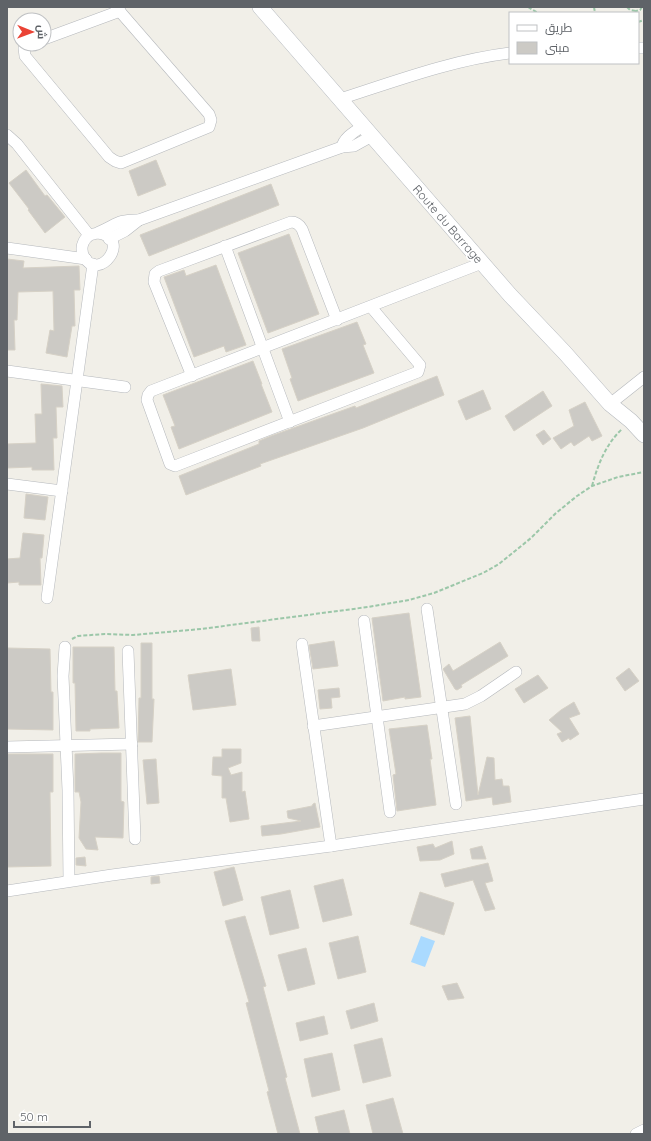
<svg xmlns="http://www.w3.org/2000/svg" width="651" height="1141" viewBox="0 0 651 1141" font-family="Quicksand,Cairo,sans-serif">
<style>
.water{fill:#aadaff}
.building{fill:#cccac5;stroke:#d6d1c6}
.lines{fill:none;stroke-linecap:round;stroke-linejoin:round}
.street-casing{stroke:#b5b8bc;stroke-width:12}
.secondary-casing{stroke:#b6babf;stroke-width:16}
.path{stroke:#9cc7a9;stroke-width:2;stroke-dasharray:4 2;stroke-linecap:butt}
.street{stroke:#fff;stroke-width:11}
.secondary{stroke:#fff;stroke-width:15}
.labels{text-anchor:middle;dominant-baseline:central;stroke-width:3.5;stroke-linejoin:round;paint-order:stroke}
.street-label{font-size:12px;fill:#5f6368;stroke:#fff}
</style>
<rect width="100%" height="100%" fill="#f1efe8"/>
<polygon class="water" points="421,936 435,941 425,967 411,962"/>
<g class="building">
<polygon points="156,160 166,185 138,196 129,171"/>
<polygon points="26,170 45,196 47,195 65,217 45,233 28,210 29,209 9,183"/>
<polygon points="271,184 279,205 149,256 140,235"/>
<polygon points="289,234 319,314 268,333 238,253"/>
<polygon points="7,259 24,261 23,268 79,266 80,290 74,290 75,326 72,326 67,357 46,353 50,330 54,331 53,291 18,292 17,320 14,320 15,350 7,350"/>
<polygon points="216,265 246,345 226,352 224,346 194,357 164,277 184,270 186,276"/>
<polygon points="357,322 366,344 363,345 374,373 298,401 290,379 292,378 282,349"/>
<polygon points="253,361 262,384 261,384 272,412 179,449 171,427 175,426 163,395"/>
<polygon points="437,376 444,395 363,428 260,464 261,466 186,495 179,476 259,444 259,441 271,436 355,406 356,408"/>
<polygon points="41,384 62,386 63,407 56,407 57,438 53,438 54,470 32,470 32,467 7,468 7,444 36,443 35,414 42,414"/>
<polygon points="483,390 491,409 466,420 458,401"/>
<polygon points="543,391 552,406 514,431 505,416"/>
<polygon points="585,402 602,436 592,441 589,436 574,446 571,442 561,449 553,438 574,426 569,410"/>
<polygon points="544,430 551,439 543,445 536,435"/>
<polygon points="26,494 48,497 45,520 24,518"/>
<polygon points="23,533 44,535 42,558 40,558 41,585 19,585 19,582 7,583 7,559 20,558"/>
<polygon points="409,613 421,697 405,699 405,697 383,701 372,618"/>
<polygon points="259,627 260,641 252,641 251,628"/>
<polygon points="334,641 338,666 313,669 309,645"/>
<polygon points="500,642 508,656 461,685 462,687 457,690 455,689 443,669 449,664 453,671"/>
<polygon points="141,643 152,643 152,699 154,699 152,742 138,742 139,698 141,698"/>
<polygon points="73,647 114,647 115,691 117,691 119,728 90,729 90,731 76,731 75,683 73,683"/>
<polygon points="7,648 50,649 51,692 53,692 53,730 7,729"/>
<polygon points="629,668 639,681 625,691 616,678"/>
<polygon points="231,669 236,705 193,710 188,675"/>
<polygon points="538,675 548,688 524,703 515,689"/>
<polygon points="339,688 340,697 331,698 332,708 320,709 318,690"/>
<polygon points="574,702 580,714 569,718 579,734 570,740 569,738 562,742 557,734 562,732 549,720 561,710"/>
<polygon points="470,716 478,795 487,757 494,758 495,780 502,779 503,786 509,786 511,802 493,805 492,797 466,801 455,718"/>
<polygon points="427,725 432,759 430,759 436,805 397,811 393,775 396,774 389,729"/>
<polygon points="222,749 241,749 241,763 228,768 231,775 242,772 242,792 245,791 249,819 230,822 226,798 222,798 222,776 212,775 213,757 222,757"/>
<polygon points="102,753 121,753 121,801 124,802 123,838 95,837 98,850 86,849 79,838 81,802 79,792 75,792 75,754"/>
<polygon points="7,754 53,754 53,792 50,792 51,866 7,867"/>
<polygon points="156,759 159,803 147,804 143,760"/>
<polygon points="315,803 320,827 281,834 262,836 261,826 301,821 288,818 287,811 312,806 313,804"/>
<polygon points="452,841 454,854 440,860 420,861 417,847 433,844 435,848"/>
<polygon points="482,846 486,859 472,859 470,849"/>
<polygon points="85,857 86,866 76,865 76,858"/>
<polygon points="488,863 493,881 485,883 495,909 485,911 473,880 445,887 441,874"/>
<polygon points="234,867 243,900 223,906 214,872"/>
<polygon points="159,876 160,883 151,884 151,877"/>
<polygon points="343,879 352,915 323,922 314,886"/>
<polygon points="290,890 299,928 270,935 261,897"/>
<polygon points="420,892 454,903 444,935 410,924"/>
<polygon points="245,916 266,986 263,987 287,1077 285,1078 300,1134 278,1134 267,1092 269,1091 246,1003 249,1002 225,921"/>
<polygon points="358,936 366,972 338,979 329,943"/>
<polygon points="306,948 315,984 288,991 278,955"/>
<polygon points="457,983 464,998 448,1000 442,986"/>
<polygon points="374,1003 378,1021 351,1029 346,1011"/>
<polygon points="324,1016 328,1034 300,1041 296,1023"/>
<polygon points="382,1038 391,1076 363,1083 354,1045"/>
<polygon points="332,1053 340,1090 312,1097 304,1059"/>
<polygon points="393,1098 403,1134 373,1134 366,1105"/>
<polygon points="344,1110 350,1134 319,1134 315,1117"/>
</g>
<g class="lines">
<g class="street-casing">
<g id="street">
<polyline points="44,39 120,11"/>
<polyline points="30,44 24,48 25,56 109,157 115,161 121,163 209,127 211,120 209,114 116,7"/>
<polyline points="638,48 644,48"/>
<path d="M340,99C396,81 452,60 510,53"/>
<polyline points="7,135 17,144 89,235"/>
<path d="M342,147C344,137 356,131 363,126"/>
<path d="M98,233C133,238 99,283 84,257C80,249 82,240 90,235C93,234 96,234 99,232C116,225 118,219 139,220"/>
<polyline points="109,239 125,231 139,220 342,147 354,146 372,136"/>
<polyline points="225,246 290,422"/>
<polyline points="7,248 86,259"/>
<polyline points="371,307 420,365 418,372 175,466 170,464 147,400 148,395 151,391 482,263"/>
<polyline points="7,371 125,387"/>
<path d="M192,376L154,282L155,274L159,271L291,222C296,222 299,224 302,229L337,320"/>
<polyline points="610,404 644,377"/>
<polyline points="7,484 62,491"/>
<polyline points="47,598 93,264"/>
<polyline points="427,609 456,804"/>
<polyline points="364,621 390,812"/>
<polyline points="302,644 331,846"/>
<polyline points="65,647 63,676 68,790 69,881"/>
<polyline points="128,651 135,839"/>
<polyline points="313,726 465,704 481,696 516,672"/>
<polyline points="7,747 132,744"/>
<polyline points="7,891 112,875 331,846 644,799"/>
<polyline points="636,1134 644,1130"/>
</g>
</g>
<g class="secondary-casing">
<polyline id="secondary" points="260,7 510,295 565,353 610,404 631,421 644,435"/>
</g>
<g class="path">
<polyline points="528,7 538,13"/>
<polyline points="594,7 595,13"/>
<polyline points="627,7 630,10 636,11"/>
<polyline points="636,13 636,11 640,10 642,7"/>
<polyline points="638,22 644,20"/>
<path d="M592,486C598,464 606,444 622,429"/>
<polyline points="72,639 78,636 105,634 133,635 201,629 368,607 409,600 434,593 483,573 499,564 531,538 556,513 577,496 592,486 618,477 644,472"/>
</g>
<use href="#street" class="street"/>
<use href="#secondary" class="secondary"/>
</g>
<g class="labels">
<g class="street-label">
<text transform="translate(448 224) rotate(49)">Route du Barrage</text>
</g>
</g>
<rect width="651" height="1141" fill="none" stroke="#5f6368" stroke-width="16"/>
<rect x="509" y="12" width="130" height="52" fill="#ffffff" stroke="#bfc1c3"/>
<rect x="517" y="25" width="20" height="6" fill="#ffffff" stroke="#bfc1c3"/>
<text x="545" y="32" font-size="12" fill="#5f6368">طريق</text>
<rect x="517" y="42" width="20" height="12" fill="#cccac5" stroke="#bfc1c3"/>
<text x="545" y="52" font-size="12" fill="#5f6368">مبنى</text>
<g transform="translate(32 32) rotate(91)"><circle r="19" fill="#ffffff" stroke="#bfc1c3"/>
<path d="M0-3L7 15L0 10L-7 15Z" fill="#ea4335"/>
<text y="-6" font-size="11" font-weight="bold" text-anchor="middle" fill="#5f6368">ش</text>
</g>
<path d="M14 1121v6h76v-6" fill="none" stroke="#5f6368" stroke-width="2"/>
<text x="20" y="1121" font-size="12" fill="#5f6368" stroke="#ffffff" stroke-width="3" paint-order="stroke">50 m</text>
</svg>
